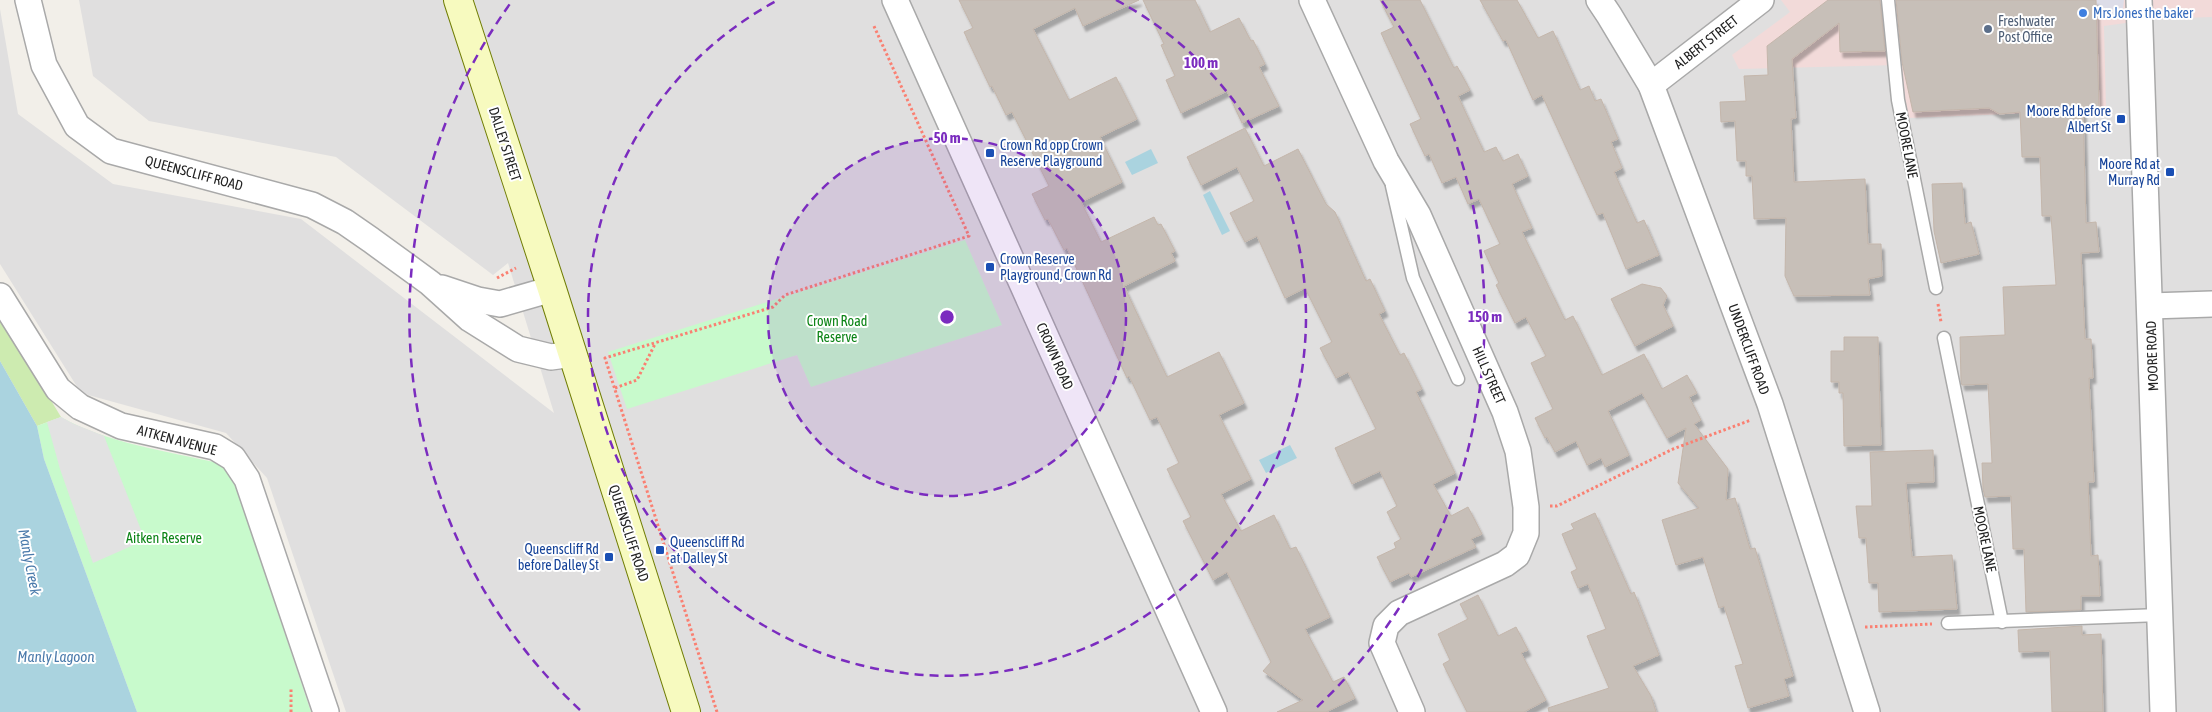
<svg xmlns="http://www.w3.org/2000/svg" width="2212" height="712" viewBox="0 0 2212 712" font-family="'Asap Condensed',sans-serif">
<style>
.residential{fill:#e0dfdf}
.commercial{fill:#f2dad9}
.grass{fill:#cdebb0}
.park{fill:#c8facc}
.parking{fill:#e2e2e2}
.plaza{fill:#dddde8}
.water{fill:#aad3df}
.building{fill:#c7bfb8;stroke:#c4b6ab;filter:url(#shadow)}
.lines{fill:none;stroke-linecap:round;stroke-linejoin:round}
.service-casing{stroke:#a9a9a9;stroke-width:15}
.minor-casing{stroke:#a9a9a9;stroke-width:28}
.secondary-casing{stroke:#707d05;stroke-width:30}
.path{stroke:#fa8072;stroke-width:3;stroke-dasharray:2.5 2.5;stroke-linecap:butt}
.service{stroke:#fff;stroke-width:12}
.minor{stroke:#fff;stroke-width:25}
.secondary{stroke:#f7fabf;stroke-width:28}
.ring{fill:none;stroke:#7b2cbf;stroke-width:2.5;stroke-dasharray:9 6}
.shop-dot{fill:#3f7fe0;stroke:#fff;stroke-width:2}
.service-dot{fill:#5c6f8a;stroke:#fff;stroke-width:2}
.transit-dot{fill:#1a4fb4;stroke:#fff;stroke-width:2}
.labels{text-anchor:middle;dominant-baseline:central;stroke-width:4;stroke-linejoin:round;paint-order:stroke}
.shop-label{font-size:14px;fill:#366cbe;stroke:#fff;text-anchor:start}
.service-label{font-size:14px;fill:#4e5e75;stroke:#fff;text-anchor:start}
.street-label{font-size:14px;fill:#222;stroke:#fff}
.transit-label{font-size:14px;fill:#164399;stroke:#fff;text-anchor:end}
.park-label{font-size:14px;fill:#0c8416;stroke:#fff}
.water-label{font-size:15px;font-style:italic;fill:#4a7aab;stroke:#fff}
.centre{fill:#7b2cbf;stroke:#fff;stroke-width:2.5}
.ring-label{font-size:15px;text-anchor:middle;font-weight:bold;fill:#7b2cbf;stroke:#fff;stroke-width:4;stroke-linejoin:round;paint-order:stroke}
</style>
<defs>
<filter id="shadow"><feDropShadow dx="3" dy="5.5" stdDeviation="1" flood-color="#0004"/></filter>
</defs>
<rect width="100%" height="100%" fill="#f2efe9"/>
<polygon class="residential" points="79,0 2212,0 2212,712 346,712 267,478 226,433 81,393 0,264 0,9 18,114 113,184 301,219 554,413 508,263 493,275 336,157 149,121 93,76"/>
<polygon class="commercial" points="1781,0 2212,0 2212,17 2155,19 2104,26 2106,110 1908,118 1898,65 1739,69 1732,55 1790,12"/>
<polygon class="grass" points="0,316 61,417 37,426 0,361"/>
<g class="park">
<polygon points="965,240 1002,325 811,387 797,355 627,409 608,352"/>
<path d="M61,417C106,443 167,451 218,463L231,472L311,712H137L44,459L37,426Z"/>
</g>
<polygon class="parking" points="61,417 74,424 104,436 145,540 93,563 60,469 47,422"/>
<polygon class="plaza" points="2096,0 2124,0 2122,17 2097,18"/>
<g class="water">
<polygon points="1151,149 1158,163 1132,175 1125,162"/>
<polygon points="1210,191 1230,231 1222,235 1203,195"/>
<polygon points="0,361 37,426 44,459 137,712 0,712"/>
<polygon points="1290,445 1297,458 1266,473 1259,460"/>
</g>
<g class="building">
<polygon points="959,0 1139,0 1083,26 1075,8 1033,29 1069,100 1116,77 1137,119 1100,137 1122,182 1081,202 1101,242 1154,217 1158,225 1161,224 1175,251 1171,253 1175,261 1124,286 1167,377 1219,352 1244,403 1219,415 1251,479 1221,494 1241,531 1274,515 1290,549 1296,547 1330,617 1305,629 1333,682 1344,677 1355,698 1326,712 1277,712 1303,700 1263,671 1271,662 1227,572 1213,580 1183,521 1191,517 1167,469 1179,463 1157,417 1150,420 1129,376 1127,378 1067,248 1064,250 1048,219 1045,220 1032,194 1049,186 1012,112 1006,115 992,86 990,87 964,32 973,28"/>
<polygon points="1143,0 1195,0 1210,32 1239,18 1251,41 1253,40 1265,64 1259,67 1279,106 1242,123 1227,91 1181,113 1166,80 1175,76 1161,45 1164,44"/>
<polygon points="1380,0 1420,0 1454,68 1457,66 1470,90 1458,96 1484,152 1496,147 1503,161 1518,154 1528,176 1512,184 1532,228 1522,232 1565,320 1573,316 1602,375 1644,354 1662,389 1687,375 1697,393 1689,397 1701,420 1694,424 1728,469 1726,500 1735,498 1750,549 1755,548 1793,676 1784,679 1789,696 1748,708 1735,666 1743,664 1724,606 1719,608 1703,557 1676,565 1662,520 1699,508 1678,483 1686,428 1667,438 1642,393 1608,411 1629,455 1605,467 1601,458 1587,465 1576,441 1555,452 1547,437 1545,438 1535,418 1553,409 1531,363 1546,356 1526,317 1515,323 1496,285 1499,283 1484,251 1500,244 1479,199 1468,204 1456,177 1442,183 1429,154 1425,156 1410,124 1421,119 1381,33 1394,27"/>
<polygon points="1480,0 1517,0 1538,38 1553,31 1580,90 1589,86 1595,101 1601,99 1618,139 1611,142 1622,168 1614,172 1637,223 1644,220 1659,255 1626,269 1603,213 1597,215 1542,95 1533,100 1506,40 1503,41"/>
<polygon points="1828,0 1880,0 1885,51 1840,52 1839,23 1792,59 1796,118 1791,119 1794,182 1865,179 1868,244 1881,244 1882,276 1868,279 1870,295 1794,296 1785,276 1786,218 1754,219 1752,176 1746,176 1746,161 1737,161 1735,121 1721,122 1720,102 1746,101 1744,76 1768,75 1767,46"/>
<polygon points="1896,0 2096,0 2099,108 2083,109 2086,223 2096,222 2099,252 2081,253 2085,339 2091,339 2093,378 2089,378 2094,482 2088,482 2091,556 2098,555 2100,596 2081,596 2081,610 2026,612 2024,549 2013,549 2011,496 1985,497 1983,489 1982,463 1992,463 1988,384 1962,385 1961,382 1960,337 2005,335 2003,287 2056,285 2051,216 2042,216 2040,157 2022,157 2020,112 2000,114 1989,108 1913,112 1902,62"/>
<polygon points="1245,128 1264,166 1298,149 1326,204 1335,212 1366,281 1370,279 1385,311 1379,314 1400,355 1404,353 1422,389 1416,392 1455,473 1433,484 1451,516 1468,507 1482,534 1471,539 1476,547 1411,577 1409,573 1390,582 1377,557 1396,548 1394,543 1401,539 1387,512 1397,506 1380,471 1352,484 1335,448 1376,429 1348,372 1336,378 1320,348 1332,342 1305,288 1285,298 1257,236 1245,242 1230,213 1254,201 1237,167 1201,185 1187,157"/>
<polygon points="1962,183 1965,224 1971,222 1979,254 1941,263 1934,231 1932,184"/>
<polygon points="1642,284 1661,288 1667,296 1663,305 1673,326 1635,346 1611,299"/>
<polygon points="1844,337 1878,337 1881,445 1844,446 1843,393 1839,393 1839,382 1831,382 1831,351 1844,351"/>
<polygon points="1933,450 1934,482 1906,483 1912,557 1952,555 1957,609 1879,612 1878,583 1869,583 1866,538 1859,538 1856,506 1872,506 1870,452"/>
<polygon points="1595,513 1631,594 1634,592 1659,655 1633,666 1651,696 1656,712 1549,712 1548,708 1609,688 1587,636 1606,629 1588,584 1578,588 1571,572 1577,569 1562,534 1574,529 1571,524"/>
<polygon points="1478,595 1498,636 1516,627 1528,650 1521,653 1546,700 1524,712 1467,712 1443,664 1450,660 1438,634 1468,619 1460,604"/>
<polygon points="2082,626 2082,635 2101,634 2103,712 2052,712 2050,651 2019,652 2018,630"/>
</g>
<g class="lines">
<g class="service-casing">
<g id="service">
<polyline points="1888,0 1898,100 1936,288"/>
<polyline points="1392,186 1413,278 1458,379"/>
<polyline points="1944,338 2002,622"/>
<polyline points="1948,623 2160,615"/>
</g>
</g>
<g class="minor-casing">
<g id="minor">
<polyline points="28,0 44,65 77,126 111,151 312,205 345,222 371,240 430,283 470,319 518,349 551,357 573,354"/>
<polyline points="895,0 1214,712"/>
<polyline points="1312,0 1386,161 1418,215 1505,412 1518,451 1526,507 1526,533 1517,555 1505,564 1399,613 1386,626 1382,643 1412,712"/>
<polyline points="1599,0 1609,15 1651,85 1770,404 1867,712"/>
<polyline points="2139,0 2163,712"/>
<polyline points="1651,85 1761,0"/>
<polyline points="442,288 478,300 500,304 552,289"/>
<polyline points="0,296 58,389 80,407 121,426 215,447 233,458 247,479 326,712"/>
<polyline points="2150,306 2212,304"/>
</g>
</g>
<g class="secondary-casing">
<polyline id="secondary" points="458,0 552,289 686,712"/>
</g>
<g class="path">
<polyline points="497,278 516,268"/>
<polyline points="1938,304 1941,322"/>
<polyline points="615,388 637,380 655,344"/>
<polyline points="1550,506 1557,506 1673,449 1751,420"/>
<polyline points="1865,627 1932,624"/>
<polyline points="291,712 291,687"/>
<polyline points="717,712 605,358 773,307 785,295 969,236 873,24"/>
</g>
<use href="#service" class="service"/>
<use href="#minor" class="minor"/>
<use href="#secondary" class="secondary"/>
</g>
<circle cx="947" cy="317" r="179" fill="#7b2cbf" fill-opacity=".12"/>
<g class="ring">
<circle cx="947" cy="317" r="179"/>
<path d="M1116 0A359 359 0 1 1 778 0"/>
<path d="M580 710A538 538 0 0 1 512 1M1382 1A538 538 0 0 1 1314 710"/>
</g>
<circle class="shop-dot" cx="2083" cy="13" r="5"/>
<circle class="service-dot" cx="1988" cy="29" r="5"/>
<g class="transit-dot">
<rect x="2116" y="114" width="10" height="10" rx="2.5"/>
<rect x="985" y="148" width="10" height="10" rx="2.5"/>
<rect x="2165" y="167" width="10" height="10" rx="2.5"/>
<rect x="985" y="262" width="10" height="10" rx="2.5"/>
<rect x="655" y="545" width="10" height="10" rx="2.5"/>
<rect x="604" y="552" width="10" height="10" rx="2.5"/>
</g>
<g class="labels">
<g class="shop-label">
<text x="2093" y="13">Mrs Jones the baker</text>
</g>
<g class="service-label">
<text x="1998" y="21">Freshwater<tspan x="1998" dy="16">Post Office</tspan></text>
</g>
<g class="street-label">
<text transform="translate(1706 42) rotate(-38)">ALBERT STREET</text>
<text transform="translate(505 144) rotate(72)">DALLEY STREET</text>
<text transform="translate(1907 145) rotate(79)">MOORE LANE</text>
<text transform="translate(194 173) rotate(15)">QUEENSCLIFF ROAD</text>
<text transform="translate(1749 349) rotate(70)">UNDERCLIFF ROAD</text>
<text transform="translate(1055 356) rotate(66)">CROWN ROAD</text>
<text transform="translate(2152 356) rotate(-92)">MOORE ROAD</text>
<text transform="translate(1489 375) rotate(66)">HILL STREET</text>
<text transform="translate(177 440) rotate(15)">AITKEN AVENUE</text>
<text transform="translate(629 533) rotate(72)">QUEENSCLIFF ROAD</text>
<text transform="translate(1985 539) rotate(78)">MOORE LANE</text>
</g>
<g class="transit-label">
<text x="2111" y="111">Moore Rd before<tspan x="2111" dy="16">Albert St</tspan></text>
<text x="1000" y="145" text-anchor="start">Crown Rd opp Crown<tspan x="1000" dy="16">Reserve Playground</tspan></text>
<text x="2160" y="164">Moore Rd at<tspan x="2160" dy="16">Murray Rd</tspan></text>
<text x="1000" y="259" text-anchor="start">Crown Reserve<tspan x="1000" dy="16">Playground, Crown Rd</tspan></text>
<text x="670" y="542" text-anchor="start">Queenscliff Rd<tspan x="670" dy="16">at Dalley St</tspan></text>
<text x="599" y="549">Queenscliff Rd<tspan x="599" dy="16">before Dalley St</tspan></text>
</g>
<g class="park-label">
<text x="837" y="321">Crown Road<tspan x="837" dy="16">Reserve</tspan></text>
<text x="164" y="538">Aitken Reserve</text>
</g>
<g class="water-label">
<text transform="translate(30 562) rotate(79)">Manly Creek</text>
<text x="56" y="656">Manly Lagoon</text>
</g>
</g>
<circle cx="947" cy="317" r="8" class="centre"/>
<g class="ring-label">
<text x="1201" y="68">100 m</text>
<text x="947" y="143">50 m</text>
<text x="1485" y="322">150 m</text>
</g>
</svg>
